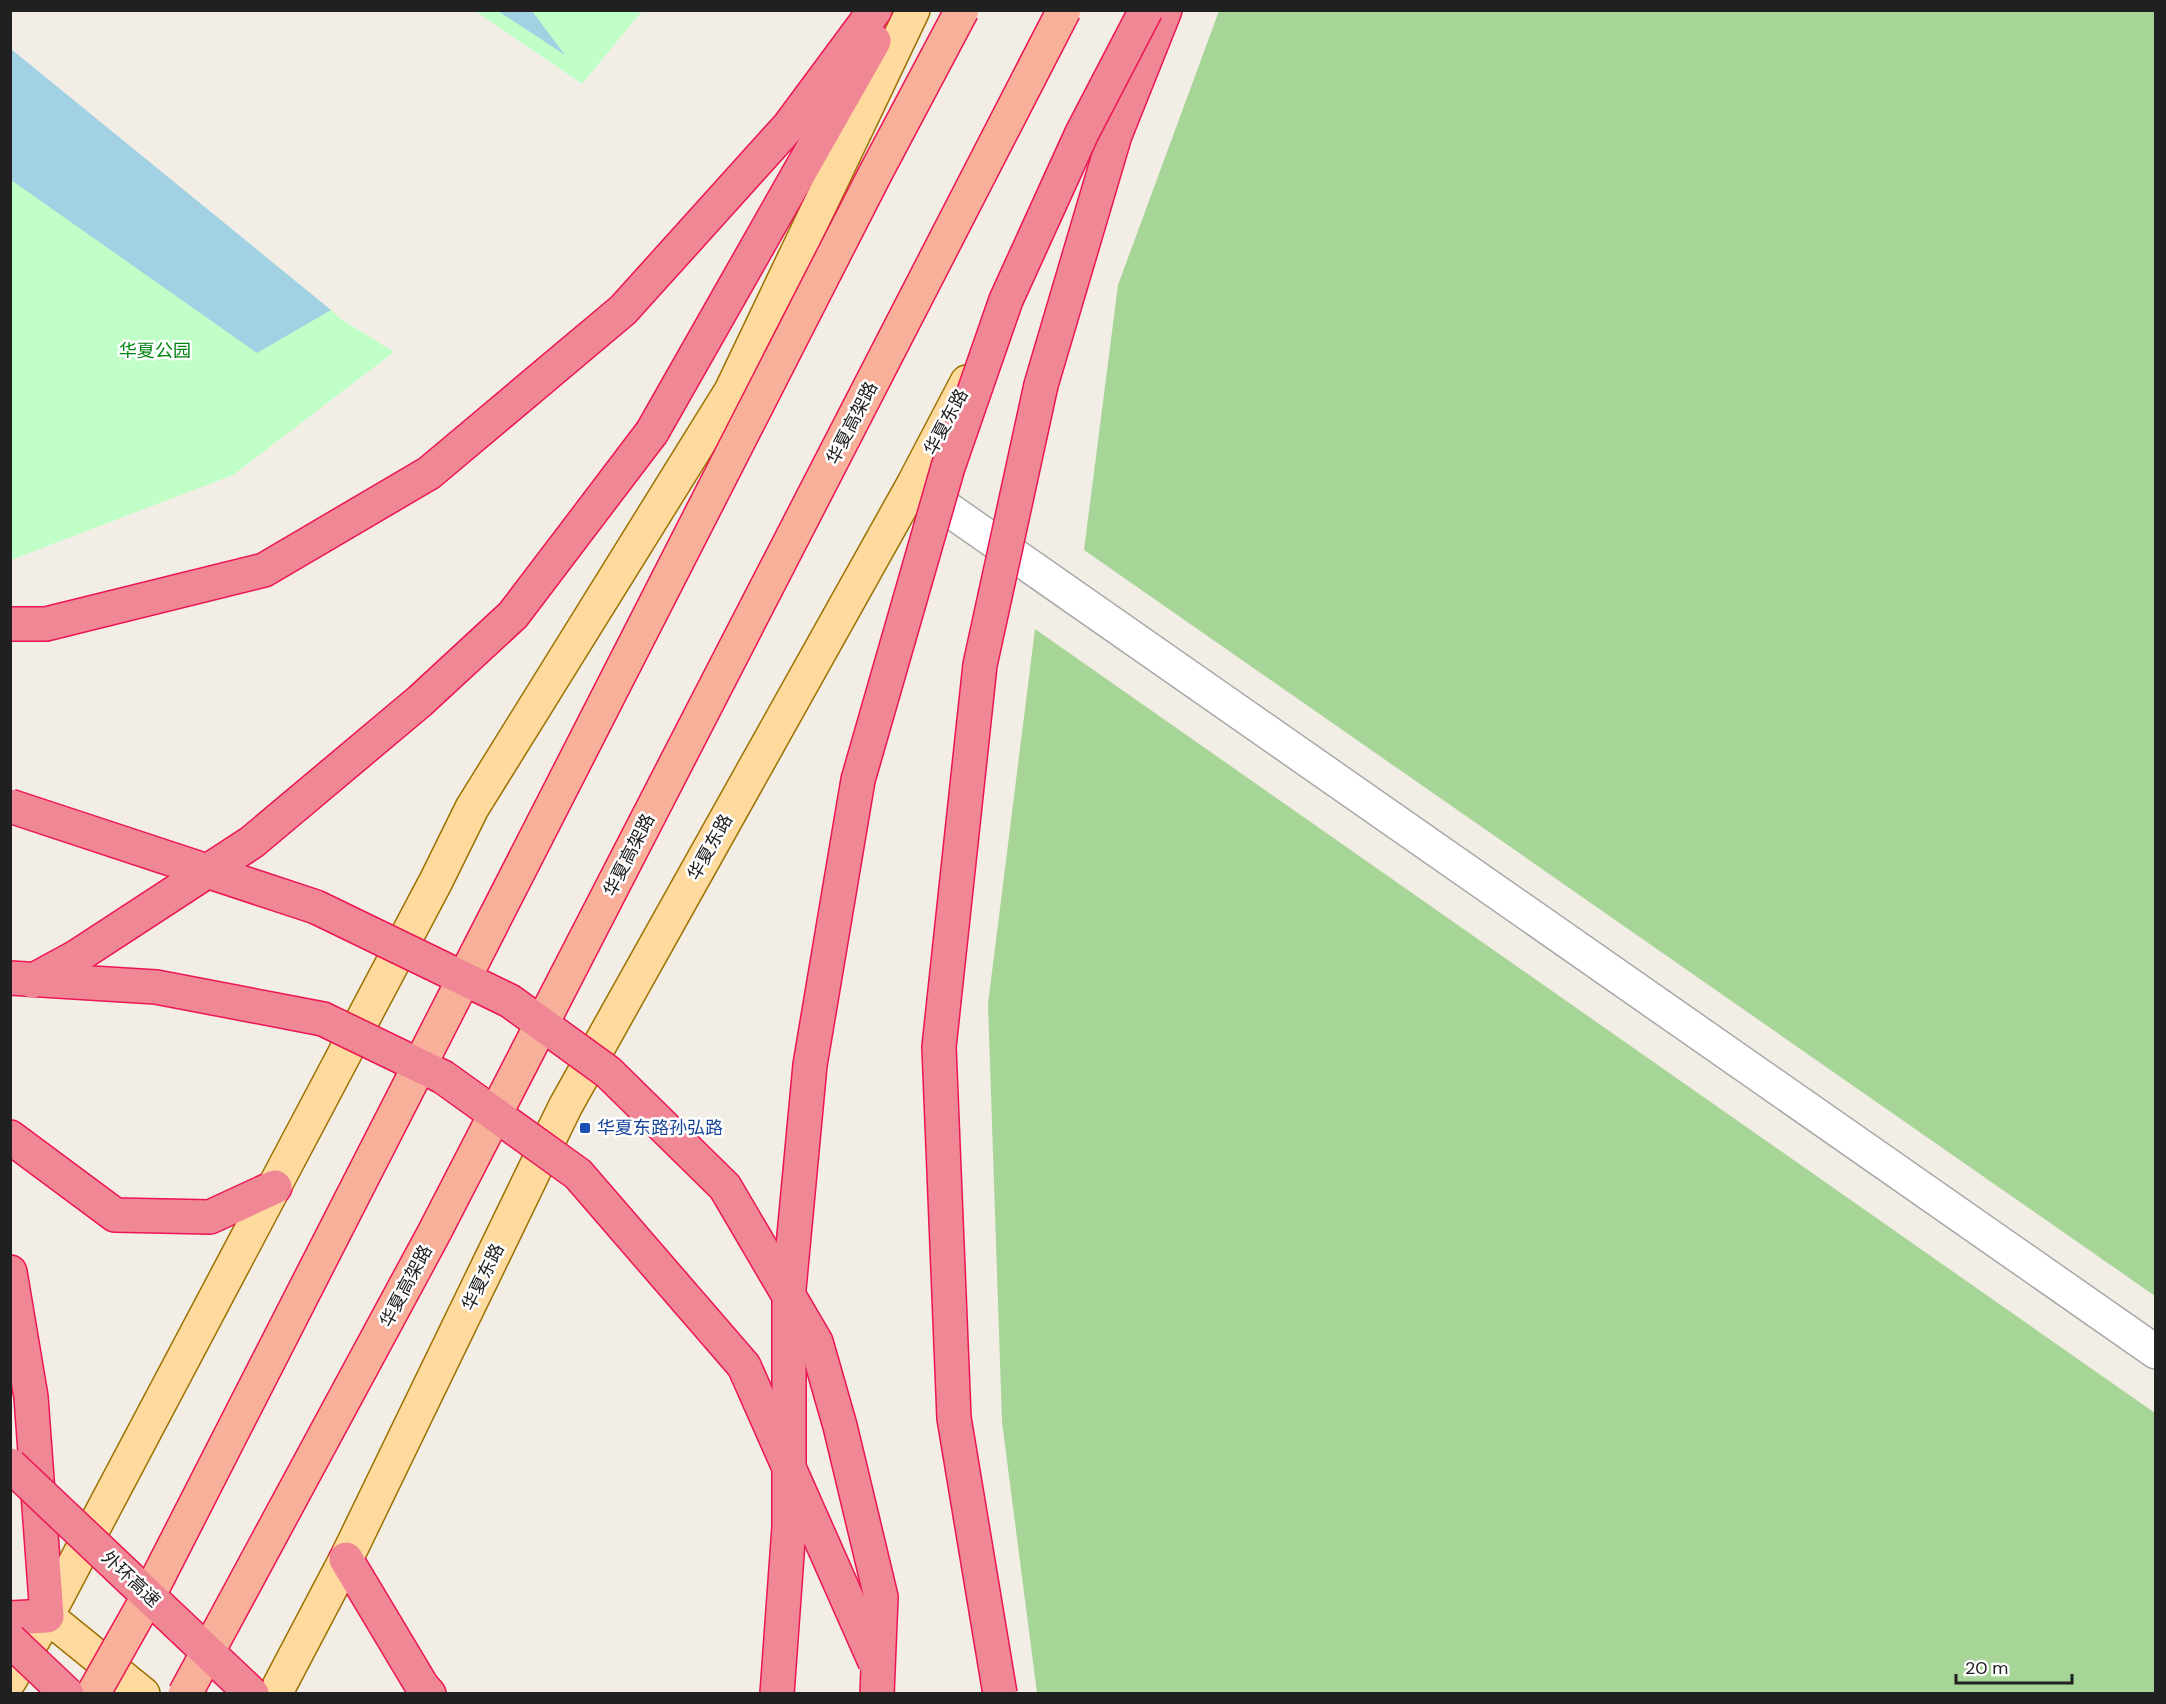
<svg xmlns="http://www.w3.org/2000/svg" width="2166" height="1704" viewBox="0 0 2166 1704" font-family="'DM Sans','Noto Sans SC',sans-serif">
<style>
.forest{fill:#a6d597}
.park{fill:#c0ffc8}
.water{fill:#a2d1e3}
.lines{fill:none;stroke-linecap:round;stroke-linejoin:round}
.minor-casing{stroke:#a7a7a7;stroke-width:36}
.primary-casing{stroke:#9d7100;stroke-width:36}
.motorway-casing{stroke:#ed1554;stroke-width:36}
.minor{stroke:#fff;stroke-width:33}
.primary{stroke:#ffda9e;stroke-width:33}
.motorway{stroke:#f08795;stroke-width:33}
.trunk-bridge-casing{stroke:#ed1554;stroke-width:36;stroke-linecap:butt}
.motorway-bridge-casing{stroke:#ed1554;stroke-width:36;stroke-linecap:butt}
.trunk-bridge{stroke:#f8b09a;stroke-width:33}
.motorway-bridge{stroke:#f08795;stroke-width:33}
.transit-dot{fill:#1a4fb4;stroke:#fff;stroke-width:2}
.labels{text-anchor:middle;dominant-baseline:central;stroke-width:5;stroke-linejoin:round;paint-order:stroke}
.park-label{font-size:18px;fill:#018613;stroke:#fff}
.street-label{font-size:18px;fill:#202020;stroke:#fff}
.transit-label{font-size:18px;fill:#164399;stroke:#fff;text-anchor:start}
</style>
<rect width="100%" height="100%" fill="#f2eee6"/>
<g class="forest">
<polygon points="1219,11 2155,11 2155,1296 1084,550 1118,285"/>
<polygon points="1035,629 2155,1413 2155,1693 1037,1693 1002,1422 988,1004"/>
</g>
<g class="park">
<polygon points="475,11 642,11 582,84"/>
<polygon points="10,49 344,321 394,352 233,475 11,560"/>
</g>
<g class="water">
<polygon points="498,11 532,11 565,55"/>
<polygon points="10,49 11,49 331,310 257,353 11,180"/>
</g>
<g class="lines">
<g class="minor-casing">
<polyline id="minor" points="915,486 2156,1352"/>
</g>
<g class="primary-casing">
<g id="primary">
<polyline points="47,1616 143,1694"/>
<polyline points="10,1680 47,1616 436,881 472,808 731,391 913,10"/>
<polyline points="275,1694 346,1559 565,1107 913,485 967,382"/>
</g>
</g>
<g class="motorway-casing">
<g id="motorway">
<polyline points="1041,385 1115,135 1165,10"/>
<polyline points="652,432 874,41"/>
<polyline points="10,624 46,624 264,570 429,473 623,310 789,126 875,10"/>
<polyline points="10,1137 115,1215 210,1217 275,1187"/>
<polyline points="10,1272 31,1397 47,1616 10,1618"/>
<polyline points="346,1559 422,1686 429,1694"/>
</g>
</g>
<use href="#minor" class="minor"/>
<use href="#primary" class="primary"/>
<use href="#motorway" class="motorway"/>
<g class="trunk-bridge-casing">
<g id="trunk-bridge">
<polyline points="93,1694 150,1593 875,174 962,10"/>
<polyline points="185,1694 434,1233 1064,10"/>
</g>
</g>
<g class="motorway-bridge-casing">
<g id="motorway-bridge">
<polyline points="10,806 316,907 510,1001 608,1072 725,1187 816,1342 840,1426 881,1597 877,1694"/>
<polyline points="10,978 156,987 323,1019 443,1077 578,1174 744,1366 875,1662"/>
<polyline points="32,981 76,957 252,842 420,701 513,615 652,432"/>
<polyline points="10,1465 252,1694"/>
<polyline points="10,1640 67,1694"/>
<polyline points="777,1694 789,1527 789,1289 810,1065 858,780 948,467 1006,300 1082,133 1146,10"/>
<polyline points="1000,1694 954,1418 939,1047 980,665 1041,385"/>
</g>
</g>
<use href="#trunk-bridge" class="trunk-bridge"/>
<use href="#motorway-bridge" class="motorway-bridge"/>
</g>
<rect class="transit-dot" x="579" y="1122" width="12" height="12" rx="3"/>
<g class="labels">
<g class="park-label">
<text x="155" y="351">华夏公园</text>
</g>
<g class="street-label">
<text transform="translate(946 422) rotate(-62)">华夏东路</text>
<text transform="translate(852 423) rotate(-63)">华夏高架路</text>
<text transform="translate(710 847) rotate(-61)">华夏东路</text>
<text transform="translate(629 855) rotate(-63)">华夏高架路</text>
<text transform="translate(483 1277) rotate(-64)">华夏东路</text>
<text transform="translate(406 1286) rotate(-62)">华夏高架路</text>
<text transform="translate(131 1579) rotate(43)">外环高速</text>
</g>
<g class="transit-label">
<text x="597" y="1128">华夏东路孙弘路</text>
</g>
</g>
<rect width="2166" height="1704" fill="none" stroke="#202020" stroke-width="24"/>
<path d="M1956 1674v9h116v-9" fill="none" stroke="#202020" stroke-width="3"/>
<text x="1965" y="1674" font-size="18" fill="#202020" stroke="#ffffff" stroke-width="4.5" paint-order="stroke">20 m</text>
</svg>
